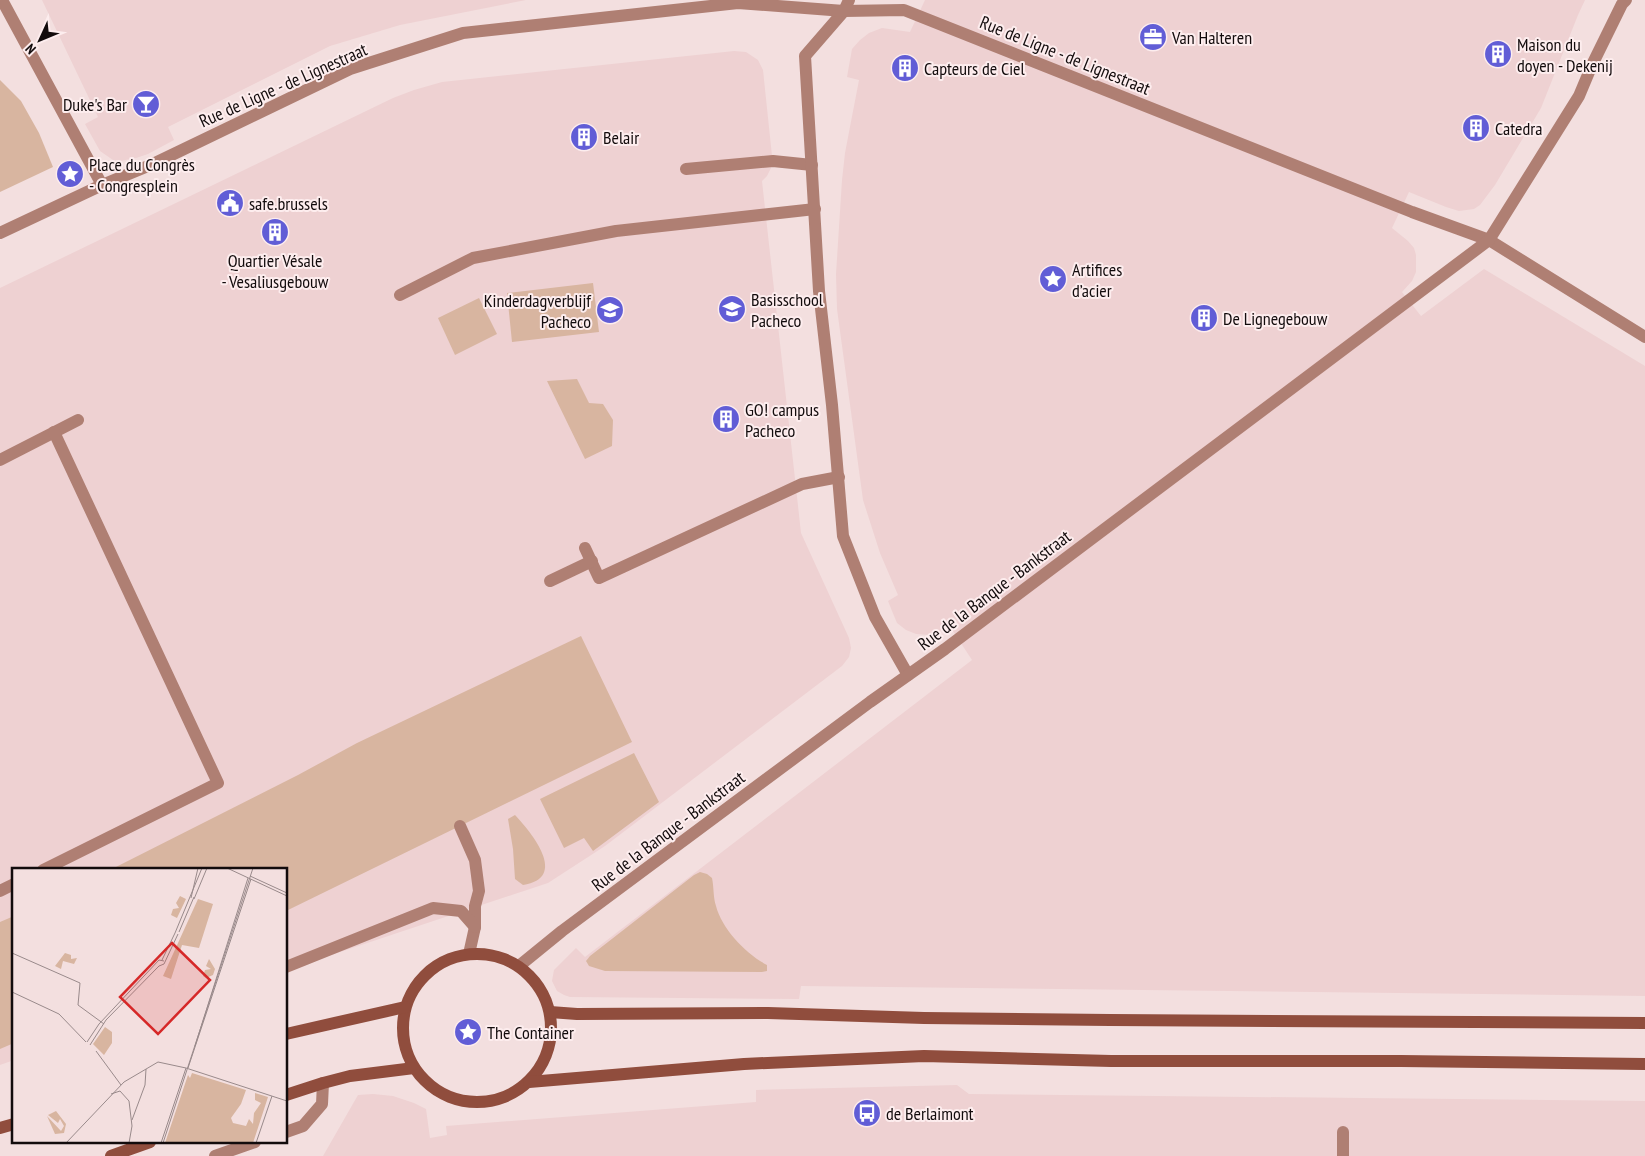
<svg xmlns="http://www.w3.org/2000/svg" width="1645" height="1156" viewBox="0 0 1645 1156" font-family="'PT Sans Narrow',sans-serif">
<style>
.built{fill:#eed1d2}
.green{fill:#d8b5a0}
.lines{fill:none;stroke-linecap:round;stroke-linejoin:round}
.lane{stroke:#af7f73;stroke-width:12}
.street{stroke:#af7f73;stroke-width:12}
.secondary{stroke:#904d3d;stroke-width:12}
.labels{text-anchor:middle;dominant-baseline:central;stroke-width:4;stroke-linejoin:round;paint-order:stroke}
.poi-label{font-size:18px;fill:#120b0c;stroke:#fdedee;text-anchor:start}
.street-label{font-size:18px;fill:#120b0c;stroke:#fdedee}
.inset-road{fill:none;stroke:#998a8b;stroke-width:1}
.view{fill:#d62828;fill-opacity:0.15;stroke:#d62828;stroke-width:2.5}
.inset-edge{fill:none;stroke:#120b0c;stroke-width:2.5}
</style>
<rect width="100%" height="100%" fill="#f3dfdf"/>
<g class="built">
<polygon points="42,0 526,0 400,25 330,46 168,127 174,140 148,154 136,158 120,161 113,160 100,151 85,124 98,117"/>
<polygon points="925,0 1585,0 1578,15 1541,108 1495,185 1480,205 1474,209 1459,211 1446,207 1409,192 1392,228 1408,241 1414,248 1416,255 1416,272 1412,281 1402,292 1421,316 1484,269 1645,366 1645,996 801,986 799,999 570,997 564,995 557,991 552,981 554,970 576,948 585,957 972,660 949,625 938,632 929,635 916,634 906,630 897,623 892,611 888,601 898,595 880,553 863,500 837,309 836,274 842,180 845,153 859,80 847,77 852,49 860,40 869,33 882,28 910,32"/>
<polygon points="734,51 746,52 758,60 763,70 772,156 771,168 767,176 762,181 801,533 849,638 851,648 849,657 842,666 605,846 548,883 286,970 286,870 14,870 14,1060 0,1065 0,288 393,98 414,90 442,82"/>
<polygon points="957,1085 969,1094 1645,1101 1645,1156 323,1156 358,1095 373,1094 393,1096 414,1103 426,1109 430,1138 447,1135 446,1126 756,1102 756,1090"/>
</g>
<g class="green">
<polygon points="0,80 21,101 39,133 53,167 0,192"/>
<polygon points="593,283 599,332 512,342 507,293"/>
<polygon points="479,298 497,334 455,355 438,318"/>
<polygon points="577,379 589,403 603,404 613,420 612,446 585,459 547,381"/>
<polygon points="581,636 632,742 286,911 286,870 110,870 298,775 357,743"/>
<polygon points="634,753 659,802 593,851 584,838 564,848 540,799"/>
<path d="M515,815C532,833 569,878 523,885L515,879L513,849L508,819Z"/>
<path d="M700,872L707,874L712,878C714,887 713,897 716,906C722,929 746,954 767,965V971L762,972L605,971L589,966L586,961L590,956L694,875Z"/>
<polygon points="14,916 14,1043 0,1049 0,922"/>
</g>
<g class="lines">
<g class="lane">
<polyline points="686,169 773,161 812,165"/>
<polyline points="400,295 473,258 616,231 815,209"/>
<polyline points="585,548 599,578 802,484 839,477"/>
<polyline points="550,581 592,561"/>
<polyline points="460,826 475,860 479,891 475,906 475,927 469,954"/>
<polyline points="286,967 433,908 461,911 475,927"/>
<polyline points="286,1132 303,1126 322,1104 323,1083"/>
<polyline points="215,1156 255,1142"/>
<polyline points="1343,1156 1343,1132"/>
</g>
<g class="street">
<polyline points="2,0 102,185"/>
<polyline points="849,0 844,11 805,56 819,291 832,405 843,536 875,617 908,675"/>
<polyline points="0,233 102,185 153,164 350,69 463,33 738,3 844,11 904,10 1412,212 1489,240 1645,337"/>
<polyline points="0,460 78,420"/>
<polyline points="43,870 218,783 54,432"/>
<polyline points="0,891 14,884"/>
<polyline points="519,966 562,931 870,702 945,649 1489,240 1579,96 1592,65 1622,4 1626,0"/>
</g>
<g class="secondary">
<circle cx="477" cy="1028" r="74"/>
<polyline points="550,1012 577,1014 768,1013 924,1018 1110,1020 1645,1023"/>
<polyline points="286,1034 405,1007"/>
<polyline points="529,1082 744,1064 924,1056 1111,1061 1401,1061 1645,1064"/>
<polyline points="286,1095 323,1083 350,1076 414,1068"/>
<polyline points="0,1128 14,1124"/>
<polyline points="111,1156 150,1142"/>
</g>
</g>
<defs>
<g id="office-disc" transform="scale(1.4375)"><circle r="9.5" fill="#615dd6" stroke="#fdedee"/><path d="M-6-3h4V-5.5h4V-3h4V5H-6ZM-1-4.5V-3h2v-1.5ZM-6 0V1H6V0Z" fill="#fff"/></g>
<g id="building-disc" transform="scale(1.4375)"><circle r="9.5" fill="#615dd6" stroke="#fdedee"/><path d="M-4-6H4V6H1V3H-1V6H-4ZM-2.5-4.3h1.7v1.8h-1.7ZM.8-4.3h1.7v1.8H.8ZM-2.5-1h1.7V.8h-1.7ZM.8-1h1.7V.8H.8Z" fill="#fff"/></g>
<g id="bar-disc" transform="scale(1.4375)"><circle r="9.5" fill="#615dd6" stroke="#fdedee"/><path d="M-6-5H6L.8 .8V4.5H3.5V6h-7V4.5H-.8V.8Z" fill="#fff"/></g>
<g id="sight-disc" transform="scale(1.4375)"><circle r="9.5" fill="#615dd6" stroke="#fdedee"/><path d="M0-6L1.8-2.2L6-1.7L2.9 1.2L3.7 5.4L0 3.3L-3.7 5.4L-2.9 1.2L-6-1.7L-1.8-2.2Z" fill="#fff"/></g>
<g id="civic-disc" transform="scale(1.4375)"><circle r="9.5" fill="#615dd6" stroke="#fdedee"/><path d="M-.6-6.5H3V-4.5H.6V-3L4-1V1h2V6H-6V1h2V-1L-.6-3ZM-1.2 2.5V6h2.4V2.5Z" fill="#fff"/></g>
<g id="school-disc" transform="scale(1.4375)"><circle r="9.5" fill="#615dd6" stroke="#fdedee"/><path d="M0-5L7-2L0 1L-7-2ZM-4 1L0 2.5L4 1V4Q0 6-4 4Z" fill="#fff"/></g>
<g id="bus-disc" transform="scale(1.4375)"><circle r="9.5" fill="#615dd6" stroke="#fdedee"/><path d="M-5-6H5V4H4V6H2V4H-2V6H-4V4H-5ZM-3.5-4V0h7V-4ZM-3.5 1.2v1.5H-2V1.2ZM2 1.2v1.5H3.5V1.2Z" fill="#fff"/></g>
</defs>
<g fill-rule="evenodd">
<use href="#office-disc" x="1153" y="37"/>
<use href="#building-disc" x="1498" y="54"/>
<use href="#building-disc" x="905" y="68"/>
<use href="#bar-disc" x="146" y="104"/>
<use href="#building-disc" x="1476" y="128"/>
<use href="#building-disc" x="584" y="137"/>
<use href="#sight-disc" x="70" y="174"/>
<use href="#civic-disc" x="230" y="203"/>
<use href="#building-disc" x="275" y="232"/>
<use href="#sight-disc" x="1053" y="279"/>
<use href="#school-disc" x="732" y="309"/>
<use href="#school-disc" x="610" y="310"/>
<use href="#building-disc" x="1204" y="318"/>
<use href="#building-disc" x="726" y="419"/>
<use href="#sight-disc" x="468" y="1032"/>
<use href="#bus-disc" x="867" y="1113"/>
</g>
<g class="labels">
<g class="poi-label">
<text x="1172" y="37">Van Halteren</text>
<text x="1517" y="44">Maison du<tspan x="1517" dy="21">doyen - Dekenij</tspan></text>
<text x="924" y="68">Capteurs de Ciel</text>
<text x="127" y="104" text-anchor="end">Duke's Bar</text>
<text x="1495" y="128">Catedra</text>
<text x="603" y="137">Belair</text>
<text x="89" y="164">Place du Congrès<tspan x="89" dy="21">- Congresplein</tspan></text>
<text x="249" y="203">safe.brussels</text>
<text x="275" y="260" text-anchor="middle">Quartier Vésale<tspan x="275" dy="21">- Vesaliusgebouw</tspan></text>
<text x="1072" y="269">Artifices<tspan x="1072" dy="21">d’acier</tspan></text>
<text x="751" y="299">Basisschool<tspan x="751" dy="21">Pacheco</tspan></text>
<text x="591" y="300" text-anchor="end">Kinderdagverblijf<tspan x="591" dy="21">Pacheco</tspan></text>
<text x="1223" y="318">De Lignegebouw</text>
<text x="745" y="409">GO! campus<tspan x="745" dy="21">Pacheco</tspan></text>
<text x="487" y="1032">The Container</text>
<text x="886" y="1113">de Berlaimont</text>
</g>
<g class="street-label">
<text transform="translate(1065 55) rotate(22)">Rue de Ligne - de Lignestraat</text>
<text transform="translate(283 85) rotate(-24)">Rue de Ligne - de Lignestraat</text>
<text transform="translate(994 590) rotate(-37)">Rue de la Banque - Bankstraat</text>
<text transform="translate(668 831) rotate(-37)">Rue de la Banque - Bankstraat</text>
</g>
</g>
<g transform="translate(12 868)">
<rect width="275" height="275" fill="#f3dfdf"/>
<path d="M168,28L174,31L165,50L159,47L161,41L167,40L164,35ZM186,31L201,36L187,80L170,77L159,111L151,108ZM53,85L59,87V91L65,90L62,96L51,93L49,101L43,98ZM197,91L203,101L201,107L194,110L191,108L193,102L199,101L194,98ZM93,159L100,164V175L92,187L81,176ZM180,205L234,222L229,236L219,250L221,255L234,258L237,251L241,256L242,245L249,235L243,232V225L256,229L241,275H153L176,207L178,210ZM44,243L54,256L52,265L43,266L35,248L49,263L52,258L48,251L46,255L36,247Z" fill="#d8b5a0"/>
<path class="inset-road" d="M215,0L275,28M238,8L275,25M179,30L186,0M182,31L195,0M167,64L182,29M163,65L190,0M0,85L68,115L66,137L92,156M150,92L163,65M147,98L152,96L166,66M0,124L47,146L74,174M75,174L87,156L147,92L152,93M78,177L94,152L147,98M183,178L236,10M84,183L109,217M176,200L239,11M99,226L108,223L117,233L120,258L117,275M120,252L133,217L134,201M54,275L112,214L146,194L174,200M149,275L174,200L275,233M151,275L241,0M244,275L260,228"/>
<path class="view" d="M160,75L198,112L146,166L108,129Z"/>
<rect width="275" height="275" class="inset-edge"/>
</g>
<g transform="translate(40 40) rotate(226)" stroke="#fdedee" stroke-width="4" paint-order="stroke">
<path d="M0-4L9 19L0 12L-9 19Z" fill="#120b0c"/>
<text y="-8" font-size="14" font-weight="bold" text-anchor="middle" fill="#120b0c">N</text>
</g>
</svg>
